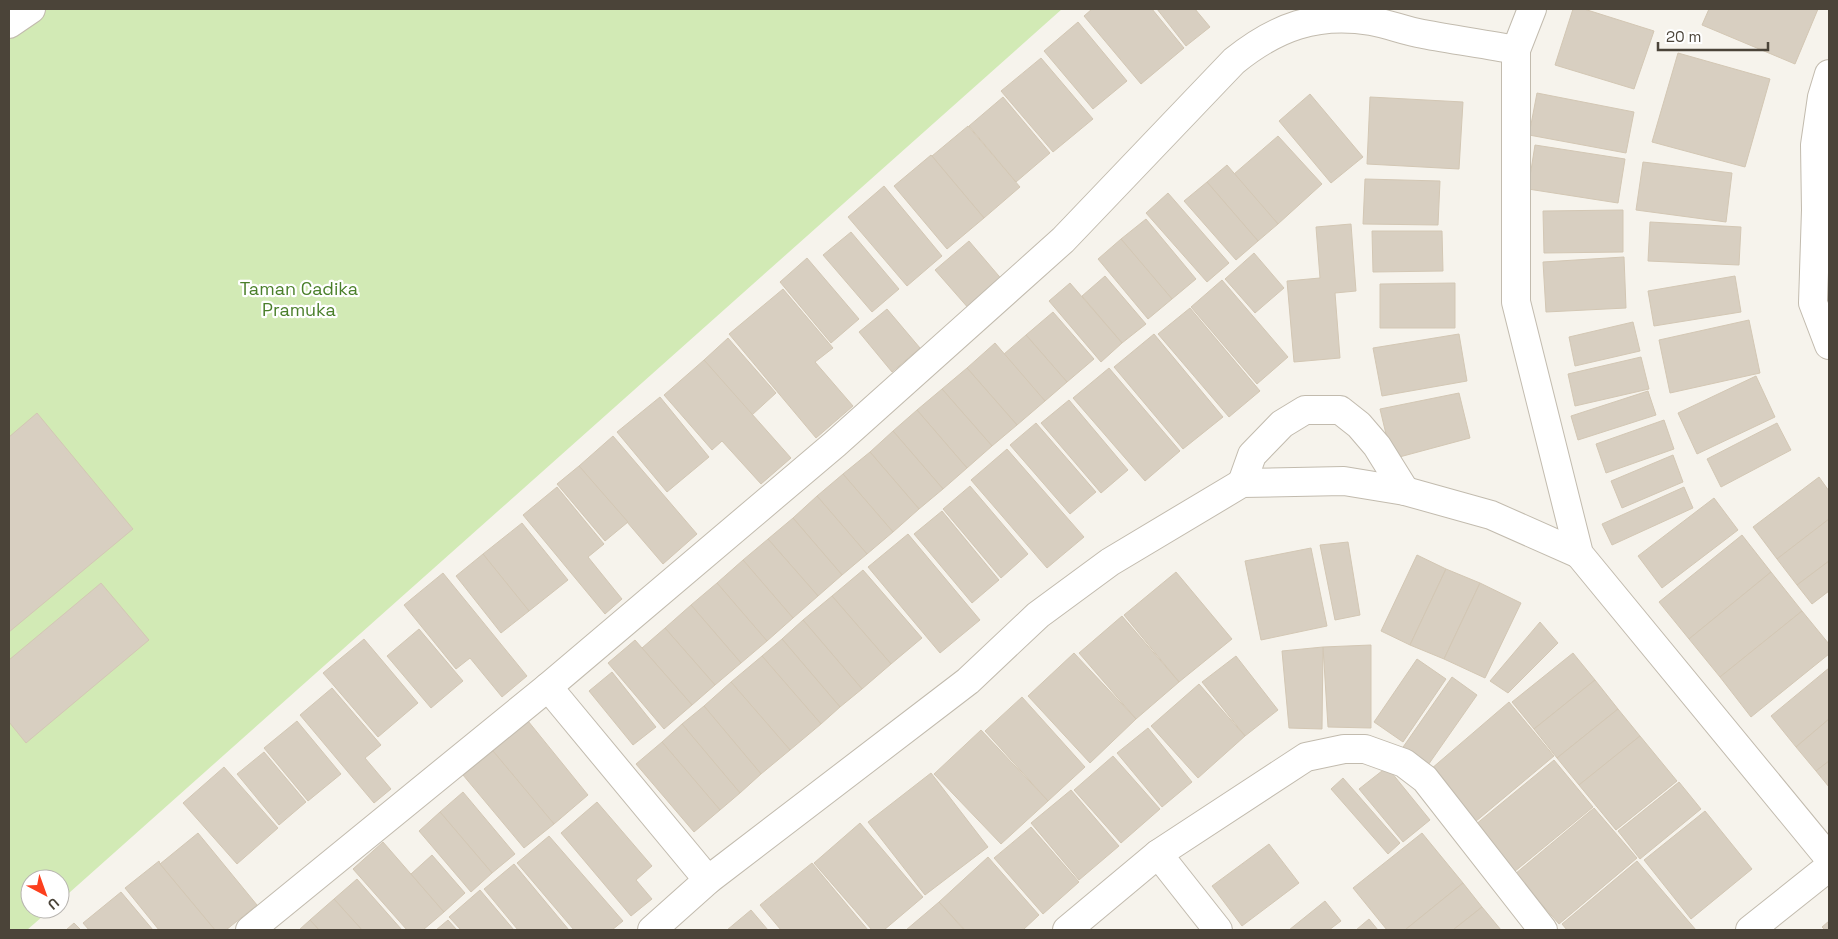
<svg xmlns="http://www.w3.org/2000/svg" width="1838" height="939" viewBox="0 0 1838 939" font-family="'Space Grotesk',sans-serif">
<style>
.green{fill:#d2eab5}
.building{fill:#d8cfc1;stroke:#d3c7b4}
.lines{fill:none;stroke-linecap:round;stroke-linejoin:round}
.minor-casing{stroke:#c2bbae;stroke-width:30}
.minor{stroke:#fff;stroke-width:28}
.labels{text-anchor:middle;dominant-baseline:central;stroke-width:4.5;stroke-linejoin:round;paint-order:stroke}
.park-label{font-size:18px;fill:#4a7f2a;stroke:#fff}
</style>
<rect width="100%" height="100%" fill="#f6f3ec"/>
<polygon class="green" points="9,9 1062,9 60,901 60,879 30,879 30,909 51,909 27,930 9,930"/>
<g class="building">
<polygon points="1092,9 1152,9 1184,48 1141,84 1084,16"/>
<polygon points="1157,9 1195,9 1210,27 1186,46"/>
<polygon points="1573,9 1584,9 1654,31 1634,89 1555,65"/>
<polygon points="1709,9 1818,9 1795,64 1702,25"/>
<polygon points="1078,22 1127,81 1093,109 1044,51"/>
<polygon points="1678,53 1770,79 1745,167 1652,142"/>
<polygon points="1041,58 1093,119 1053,152 1001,91"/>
<polygon points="1537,93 1634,112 1626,153 1529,135"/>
<polygon points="1310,94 1363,157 1331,183 1279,121"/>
<polygon points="1003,97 1050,153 1016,182 969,126"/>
<polygon points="1370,97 1463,102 1459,169 1367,164"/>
<polygon points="968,126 1020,187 984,218 932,156"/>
<polygon points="1278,136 1322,184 1278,224 1234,174"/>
<polygon points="1535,145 1625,159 1618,203 1528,189"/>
<polygon points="931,155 984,218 947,249 894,186"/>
<polygon points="1643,162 1732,173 1726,222 1636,210"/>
<polygon points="1227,165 1278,224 1258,241 1207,182"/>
<polygon points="1365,179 1440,181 1438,225 1363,224"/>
<polygon points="1207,182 1258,241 1236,260 1184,201"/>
<polygon points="884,186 942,256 907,286 848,217"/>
<polygon points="1168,193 1229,263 1207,282 1146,213"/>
<polygon points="1623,210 1623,252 1544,253 1543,211"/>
<polygon points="1146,219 1196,279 1172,299 1121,239"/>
<polygon points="1650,222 1741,227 1739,265 1648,261"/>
<polygon points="1351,224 1356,291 1335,293 1340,358 1294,362 1287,281 1320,278 1316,227"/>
<polygon points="1372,231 1442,231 1443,271 1373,272"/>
<polygon points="851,232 899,289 872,312 823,255"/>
<polygon points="1121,239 1172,299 1148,319 1098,259"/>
<polygon points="969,241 1004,282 970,310 935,270"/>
<polygon points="1254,253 1284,288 1255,313 1225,279"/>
<polygon points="1624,257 1626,308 1546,312 1543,262"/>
<polygon points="807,258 859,319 831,343 780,282"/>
<polygon points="1105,276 1146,324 1122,343 1082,296"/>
<polygon points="1735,276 1741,312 1654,326 1648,291"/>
<polygon points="1222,280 1288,357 1257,384 1191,307"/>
<polygon points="1070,283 1122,343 1101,362 1049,301"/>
<polygon points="1455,283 1455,328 1380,328 1380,284"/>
<polygon points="783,289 833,348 815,362 853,406 816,438 729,334"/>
<polygon points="1190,308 1260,391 1229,417 1158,334"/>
<polygon points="887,309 920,348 892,372 859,332"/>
<polygon points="1053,312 1094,359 1067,382 1026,335"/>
<polygon points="1749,320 1760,373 1670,393 1659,340"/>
<polygon points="1633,322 1640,351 1575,366 1569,337"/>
<polygon points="1154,334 1223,417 1183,449 1114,367"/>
<polygon points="1459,334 1467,381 1382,396 1373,348"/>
<polygon points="1026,335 1067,382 1045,401 1004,354"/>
<polygon points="728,338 776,393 752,415 704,360"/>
<polygon points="995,343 1045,401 1017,425 967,368"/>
<polygon points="1641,357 1649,389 1575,406 1568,374"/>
<polygon points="704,360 791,458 761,484 722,441 712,450 664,395"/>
<polygon points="967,368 1017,425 992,446 942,389"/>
<polygon points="1109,368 1180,451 1145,481 1073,398"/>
<polygon points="1756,376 1775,417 1697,454 1678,413"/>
<polygon points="942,389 992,446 967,468 917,410"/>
<polygon points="1648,391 1656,415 1578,440 1571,416"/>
<polygon points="1459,393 1470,438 1392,459 1380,409"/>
<polygon points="660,397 709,457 667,492 617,432"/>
<polygon points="1069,400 1128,470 1101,493 1041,423"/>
<polygon points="917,410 967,468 943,489 893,431"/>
<polygon points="37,413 133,529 9,632 9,437"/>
<polygon points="1664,420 1674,449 1606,473 1596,444"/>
<polygon points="1036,423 1096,492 1070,514 1010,445"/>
<polygon points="1777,423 1791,450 1721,487 1707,459"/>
<polygon points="893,431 943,489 919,509 870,452"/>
<polygon points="613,436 697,534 663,564 579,466"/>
<polygon points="1007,449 1084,537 1047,568 971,480"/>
<polygon points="870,452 919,509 893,532 843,474"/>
<polygon points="1673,455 1683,482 1622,508 1611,481"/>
<polygon points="579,466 628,522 605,541 557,484"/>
<polygon points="843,474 893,532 867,554 817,496"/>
<polygon points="1819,477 1829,491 1829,519 1777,559 1753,527"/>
<polygon points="970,486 1028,554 1001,578 943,509"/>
<polygon points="557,487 604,544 588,557 622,599 605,614 523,515"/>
<polygon points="1684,487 1693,508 1612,545 1602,524"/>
<polygon points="817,496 867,554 842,575 793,518"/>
<polygon points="1714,498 1738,530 1662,588 1638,556"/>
<polygon points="942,511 999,580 972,603 914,534"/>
<polygon points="793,518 842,575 818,596 768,539"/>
<polygon points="1829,519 1829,561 1797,585 1777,559"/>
<polygon points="522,523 568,580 529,611 483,554"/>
<polygon points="908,534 980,620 940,653 868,567"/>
<polygon points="1742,535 1771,572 1689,639 1659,602"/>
<polygon points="768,539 818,596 793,618 743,560"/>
<polygon points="1348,542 1360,615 1335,620 1320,545"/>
<polygon points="1311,548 1327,626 1261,640 1245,561"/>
<polygon points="483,554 529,611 501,633 456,576"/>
<polygon points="1417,555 1446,569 1410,645 1381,631"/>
<polygon points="743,560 793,618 767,641 717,583"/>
<polygon points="1829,561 1829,591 1812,604 1797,585"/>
<polygon points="1446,569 1480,583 1444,659 1410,645"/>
<polygon points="863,570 922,638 891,664 832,596"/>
<polygon points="1176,572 1232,639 1179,682 1124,615"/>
<polygon points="1771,572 1802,611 1720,677 1689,639"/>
<polygon points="443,573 527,676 502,697 470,658 456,669 404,605"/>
<polygon points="101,583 149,640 26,743 9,722 9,660"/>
<polygon points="717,583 767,641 741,663 691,605"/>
<polygon points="1480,583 1521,603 1485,678 1444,659"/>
<polygon points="832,596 891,664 862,689 803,620"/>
<polygon points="691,605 741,663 715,685 665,628"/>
<polygon points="1802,611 1829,644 1829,654 1751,717 1720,677"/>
<polygon points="1122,616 1179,682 1136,719 1079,653"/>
<polygon points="803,620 862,689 840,707 782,639"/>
<polygon points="1540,622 1558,643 1508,693 1490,681"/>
<polygon points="665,628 715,685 692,705 642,648"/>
<polygon points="419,629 463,681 431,708 387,656"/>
<polygon points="364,639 418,703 378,737 323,673"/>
<polygon points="782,639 840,707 821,724 762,656"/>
<polygon points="635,640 692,705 664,729 608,663"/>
<polygon points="1371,645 1371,728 1328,727 1323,647"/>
<polygon points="1323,647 1322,729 1289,728 1282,651"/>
<polygon points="1074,653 1136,719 1090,763 1028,696"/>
<polygon points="1573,653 1595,680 1534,729 1512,702"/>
<polygon points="762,656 821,724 790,750 731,682"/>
<polygon points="1236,656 1278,710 1245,736 1202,682"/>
<polygon points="1417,659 1446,679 1403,742 1374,722"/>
<polygon points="1829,668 1829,719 1796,747 1771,716"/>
<polygon points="612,672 656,727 633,745 589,691"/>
<polygon points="1452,677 1477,695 1426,768 1401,750"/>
<polygon points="1595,680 1618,709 1557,758 1534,729"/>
<polygon points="731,682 790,750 761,774 704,706"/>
<polygon points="1199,684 1245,736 1198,778 1151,726"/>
<polygon points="332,688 381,745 365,758 391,789 374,803 300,715"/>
<polygon points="1022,697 1085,767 1048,801 985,731"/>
<polygon points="1509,702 1554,756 1475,822 1431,769"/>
<polygon points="704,706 761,774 740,793 682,724"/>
<polygon points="1618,709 1640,736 1579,785 1557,758"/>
<polygon points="1829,719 1829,761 1816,771 1796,747"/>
<polygon points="297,721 341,774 308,801 264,748"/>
<polygon points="528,721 588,795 554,824 493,751"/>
<polygon points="682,724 740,793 720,810 662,742"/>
<polygon points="1148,728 1192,782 1162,807 1117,753"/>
<polygon points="981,730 1048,801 1001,844 934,774"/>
<polygon points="1640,736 1677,781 1616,830 1579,785"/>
<polygon points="662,742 720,810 694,832 636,764"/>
<polygon points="493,751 554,824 524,848 463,775"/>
<polygon points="264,752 306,802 279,825 237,774"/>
<polygon points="1113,756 1160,809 1121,843 1074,790"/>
<polygon points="1554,760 1593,807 1514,872 1475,825"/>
<polygon points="1829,761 1829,787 1816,771"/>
<polygon points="224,767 278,828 237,864 183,803"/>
<polygon points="1387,767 1430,820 1403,842 1359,789"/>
<polygon points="931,773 988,847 925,895 868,822"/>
<polygon points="1343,778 1400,843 1388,854 1331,789"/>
<polygon points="1679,782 1701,809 1640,859 1618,831"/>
<polygon points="1071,790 1119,846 1079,880 1031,823"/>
<polygon points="463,792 515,854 492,873 440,812"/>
<polygon points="597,802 652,866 636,880 652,899 631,916 561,833"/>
<polygon points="1594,808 1637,858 1559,924 1515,874"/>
<polygon points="1705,811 1752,869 1691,919 1644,860"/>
<polygon points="440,812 492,873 471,892 419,831"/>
<polygon points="860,823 923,897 884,930 872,930 814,863"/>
<polygon points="1031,827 1079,882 1043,914 994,858"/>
<polygon points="198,833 257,905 226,930 215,930 160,864"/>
<polygon points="1422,833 1463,883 1405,930 1387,930 1353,888"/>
<polygon points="549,836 623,921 612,930 574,930 517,863"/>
<polygon points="383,842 444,912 423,930 407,930 353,869"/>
<polygon points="1269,844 1299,883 1242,926 1212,886"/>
<polygon points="432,855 465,893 444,912 411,874"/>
<polygon points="988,857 1039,915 1023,930 965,930 939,902"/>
<polygon points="159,861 160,864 215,930 159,930 125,888"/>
<polygon points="1637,861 1696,930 1567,930 1562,924"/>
<polygon points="812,863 868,930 781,930 760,905"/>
<polygon points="514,864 569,930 518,930 484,889"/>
<polygon points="357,879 402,930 362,930 334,899"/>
<polygon points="1463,883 1482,907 1453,930 1405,930"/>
<polygon points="480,890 514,930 461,930 449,917"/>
<polygon points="121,892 153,930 89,930 83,923"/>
<polygon points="334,899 362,930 319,930 310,920"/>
<polygon points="1325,901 1341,921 1329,930 1289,930"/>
<polygon points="939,902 964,930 906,930"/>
<polygon points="1482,907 1501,930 1453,930"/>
<polygon points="751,910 768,930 727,930"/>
<polygon points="1369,919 1378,930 1356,930"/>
<polygon points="310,920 319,930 299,930"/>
<polygon points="448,920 457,930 436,930"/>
<polygon points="1829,921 1829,930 1825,930 1822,927"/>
<polygon points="74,923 81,930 66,930"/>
</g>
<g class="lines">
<g class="minor-casing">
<g id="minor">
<polyline points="1532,9 1516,50 1516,302 1579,554 1829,858"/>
<polyline points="9,24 31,9"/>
<polyline points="1829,74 1822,97 1815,145 1816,210 1813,303 1829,345"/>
<polyline points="1242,483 1252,455 1282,424 1305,410 1340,410 1359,425 1377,446 1405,491"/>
<polyline points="548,687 708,880"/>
<polyline points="1158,854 1218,930"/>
<path d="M250,930L548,687L835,444L1063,240L1234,61C1276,27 1317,12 1371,21C1389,24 1405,31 1423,34C1454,40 1485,44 1516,50"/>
<polyline points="652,930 708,880 968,681 1038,615 1110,562 1242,483 1344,481 1405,491 1491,515 1579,554"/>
<polyline points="1067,930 1158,854 1306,757 1344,749 1365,749 1404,763 1425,779 1543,930"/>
<polyline points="1750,930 1829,867"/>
</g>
</g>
<use href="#minor" class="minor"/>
</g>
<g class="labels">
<g class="park-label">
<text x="299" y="288">Taman Cadika<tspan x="299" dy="21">Pramuka</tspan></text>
</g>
</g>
<rect width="1838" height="939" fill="none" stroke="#4b4439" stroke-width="20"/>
<g transform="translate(45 894) rotate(139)"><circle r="24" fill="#ffffff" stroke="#b7b4b0"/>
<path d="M0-4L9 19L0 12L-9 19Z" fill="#fc3f1d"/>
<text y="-8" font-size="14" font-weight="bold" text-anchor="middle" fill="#4b4439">U</text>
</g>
<path d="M1658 42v8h110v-8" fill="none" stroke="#4b4439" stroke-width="2.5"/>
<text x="1666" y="42" font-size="15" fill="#4b4439" stroke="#ffffff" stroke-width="4" paint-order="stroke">20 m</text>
</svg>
